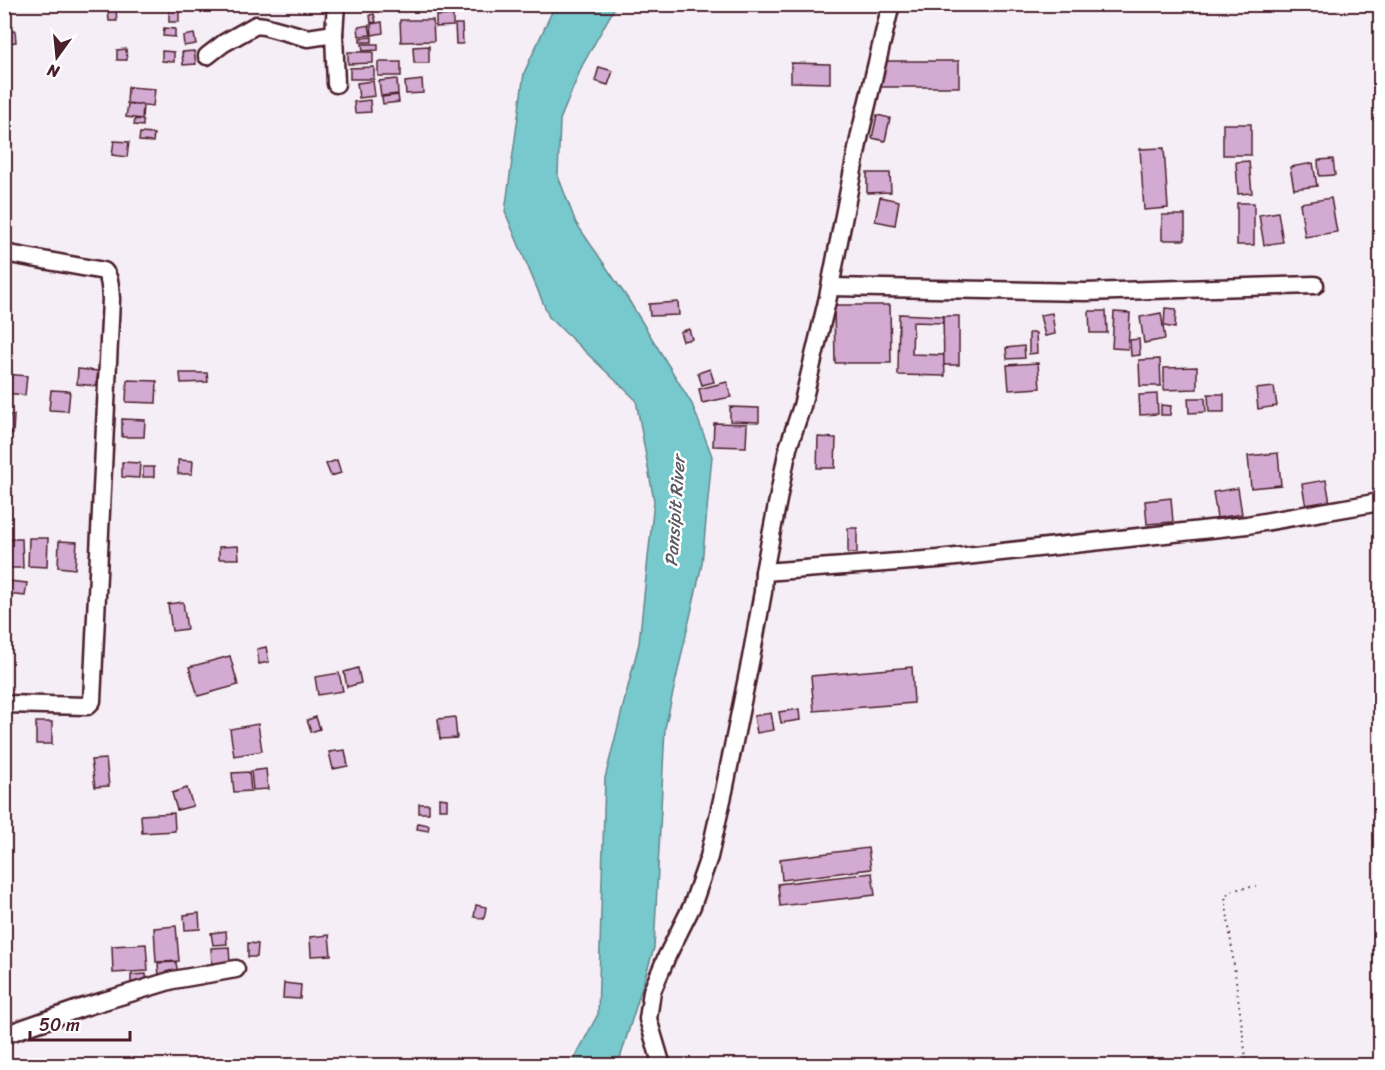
<svg xmlns="http://www.w3.org/2000/svg" width="1385" height="1070" viewBox="0 0 1385 1070" font-family="Sriracha,sans-serif">
<style>
.water{fill:#77c9cd;stroke:#65858c;stroke-width:1.5}
.building{fill:#d3aad1;stroke:#4a1f2b;stroke-width:1.5}
.lines{fill:none;stroke-linecap:round;stroke-linejoin:round}
.minor-casing{stroke:#4a1f2b;stroke-width:21}
.path{stroke:#4a1f2b;stroke-width:2;stroke-dasharray:1.5 4.5;stroke-linecap:butt}
.minor{stroke:#fff;stroke-width:16}
.labels{text-anchor:middle;dominant-baseline:central;stroke-width:5;stroke-linejoin:round;paint-order:stroke}
.water-label{font-size:18px;font-style:italic;fill:#5a5a64;stroke:#fff}
</style>
<rect width="100%" height="100%" fill="#f6eef6"/>
<filter id="ink" filterUnits="userSpaceOnUse"><feTurbulence type="fractalNoise" baseFrequency=".0167" numOctaves="2"/><feDisplacementMap in="SourceGraphic" scale="12" xChannelSelector="R" yChannelSelector="G"/><feConvolveMatrix kernelMatrix="1 2 1 2 8 2 1 2 1" color-interpolation-filters="sRGB"/></filter>
<g filter="url(#ink)">
<polygon class="water" points="555,5 616,5 582,66 560,120 558,176 576,223 628,299 692,404 712,456 702,564 665,728 654,948 618,1065 571,1065 598,1014 605,778 639,643 654,501 636,400 549,317 505,212 524,73"/>
<g class="building">
<rect x="464" y="4" width="18" height="4"/>
<rect x="169" y="5" width="10" height="17"/>
<polygon points="116,10 117,21 109,21 108,11"/>
<polygon points="374,14 376,22 371,23 370,15"/>
<polygon points="453,15 453,26 436,27 436,16"/>
<polygon points="400,20 433,20 434,41 401,42"/>
<polygon points="382,22 383,33 372,35 371,24"/>
<polygon points="455,24 462,24 463,44 456,44"/>
<polygon points="369,25 371,35 359,36 358,27"/>
<polygon points="164,28 175,29 175,37 163,36"/>
<polygon points="15,31 16,42 4,43 4,32"/>
<polygon points="194,34 196,44 184,46 183,36"/>
<polygon points="372,37 372,42 360,42 360,38"/>
<polygon points="362,44 378,44 378,50 363,51"/>
<polygon points="429,46 429,63 414,63 413,47"/>
<polygon points="126,49 127,60 117,60 117,50"/>
<polygon points="162,51 174,52 174,62 162,61"/>
<polygon points="194,51 196,64 183,65 182,52"/>
<polygon points="348,52 373,52 373,63 348,64"/>
<rect x="881" y="61" width="78" height="26"/>
<rect x="378" y="62" width="23" height="14"/>
<polygon points="791,63 830,64 830,83 791,82"/>
<polygon points="374,67 374,79 350,79 350,68"/>
<polygon points="599,67 613,71 608,85 595,81"/>
<polygon points="397,79 398,94 381,96 379,81"/>
<polygon points="422,80 423,93 406,94 405,82"/>
<polygon points="373,81 375,96 359,98 357,83"/>
<polygon points="128,87 155,89 153,106 127,103"/>
<polygon points="398,95 399,102 383,104 382,97"/>
<polygon points="370,100 371,112 355,113 354,102"/>
<polygon points="128,104 143,105 142,119 126,117"/>
<polygon points="877,115 890,118 885,141 872,138"/>
<polygon points="135,119 143,120 143,126 134,125"/>
<rect x="1223" y="124" width="28" height="31"/>
<polygon points="140,133 154,134 153,142 139,141"/>
<polygon points="114,141 129,142 127,157 112,155"/>
<polygon points="1164,148 1168,208 1144,210 1140,149"/>
<polygon points="1333,159 1335,175 1319,176 1318,160"/>
<polygon points="1249,161 1252,193 1238,194 1236,162"/>
<polygon points="1313,163 1317,186 1294,189 1290,167"/>
<polygon points="867,173 890,173 891,192 867,193"/>
<polygon points="880,197 899,201 895,225 875,221"/>
<polygon points="1331,198 1337,232 1305,237 1300,203"/>
<rect x="1237" y="203" width="17" height="42"/>
<polygon points="1278,212 1283,242 1264,245 1259,215"/>
<rect x="1162" y="215" width="23" height="25"/>
<polygon points="678,302 679,315 650,316 649,304"/>
<polygon points="834,305 890,305 891,363 835,363"/>
<polygon points="1165,308 1176,309 1175,328 1164,326"/>
<polygon points="1089,311 1106,311 1107,333 1090,333"/>
<polygon points="1114,312 1130,313 1128,349 1112,348"/>
<polygon points="1052,313 1055,334 1045,336 1040,315"/>
<polygon points="1161,313 1165,339 1144,343 1140,317"/>
<polygon points="899,314 943,316 943,323 913,322 912,354 944,355 945,376 898,375"/>
<polygon points="943,316 959,316 959,365 944,365"/>
<polygon points="689,329 692,339 683,341 680,332"/>
<polygon points="1029,333 1036,333 1037,353 1029,354"/>
<polygon points="1139,339 1140,355 1131,356 1130,340"/>
<polygon points="1024,346 1025,358 1007,359 1006,348"/>
<polygon points="1160,359 1161,386 1140,386 1139,360"/>
<polygon points="1038,363 1040,388 1009,390 1007,365"/>
<polygon points="1197,367 1197,389 1164,390 1164,368"/>
<polygon points="78,369 98,371 96,386 77,384"/>
<polygon points="710,369 714,382 702,385 698,373"/>
<polygon points="180,373 207,373 208,382 181,383"/>
<polygon points="6,374 27,376 25,395 4,393"/>
<polygon points="127,380 157,381 156,403 126,402"/>
<polygon points="727,382 731,397 702,403 699,389"/>
<polygon points="1274,387 1277,406 1258,409 1256,389"/>
<polygon points="51,390 70,391 68,411 49,410"/>
<polygon points="1157,394 1158,414 1140,415 1139,395"/>
<polygon points="1208,394 1224,394 1224,412 1209,412"/>
<polygon points="1188,398 1205,398 1206,412 1189,413"/>
<polygon points="1161,405 1171,406 1170,415 1161,415"/>
<polygon points="730,407 759,408 759,422 730,421"/>
<polygon points="4,415 14,415 13,434 4,433"/>
<polygon points="122,419 145,420 144,437 122,437"/>
<polygon points="714,423 747,424 746,447 713,446"/>
<polygon points="818,437 836,438 835,468 817,468"/>
<polygon points="1278,453 1281,485 1251,488 1248,456"/>
<polygon points="178,460 193,461 192,474 178,474"/>
<polygon points="337,460 341,473 331,476 326,464"/>
<polygon points="122,462 140,463 139,478 122,477"/>
<rect x="143" y="467" width="11" height="10"/>
<polygon points="1326,480 1330,503 1306,507 1302,484"/>
<polygon points="1238,488 1242,514 1217,518 1213,492"/>
<polygon points="1171,498 1173,522 1147,524 1145,501"/>
<rect x="848" y="528" width="9" height="25"/>
<polygon points="29,538 48,538 47,567 28,566"/>
<polygon points="4,539 22,539 23,568 4,568"/>
<polygon points="59,541 77,542 75,569 58,567"/>
<polygon points="238,546 239,559 219,559 219,547"/>
<polygon points="8,581 27,583 25,596 7,594"/>
<polygon points="183,602 187,629 172,631 168,604"/>
<polygon points="266,647 269,662 259,664 257,649"/>
<polygon points="230,656 238,685 198,696 189,667"/>
<polygon points="912,667 914,703 814,711 811,676"/>
<polygon points="358,668 361,683 347,687 344,672"/>
<polygon points="339,673 343,691 318,695 315,677"/>
<polygon points="799,709 800,720 781,723 779,712"/>
<polygon points="771,713 774,730 757,733 754,716"/>
<polygon points="316,717 320,729 311,732 307,720"/>
<polygon points="455,717 457,738 440,739 438,719"/>
<rect x="36" y="722" width="16" height="22"/>
<polygon points="258,724 262,751 234,756 230,729"/>
<polygon points="345,750 348,766 333,769 329,752"/>
<polygon points="106,759 109,786 95,787 91,760"/>
<polygon points="266,769 268,789 253,790 251,771"/>
<polygon points="249,772 251,791 234,792 232,773"/>
<polygon points="187,788 193,806 177,810 172,793"/>
<polygon points="439,798 447,799 447,809 439,809"/>
<rect x="419" y="804" width="10" height="9"/>
<polygon points="174,813 175,831 142,833 141,815"/>
<polygon points="418,823 429,825 428,831 417,829"/>
<polygon points="868,848 871,869 782,880 780,859"/>
<polygon points="872,873 875,895 780,906 778,884"/>
<polygon points="476,905 486,907 484,919 474,917"/>
<polygon points="199,913 200,929 185,930 184,915"/>
<polygon points="176,926 179,961 156,962 154,928"/>
<polygon points="226,931 227,944 213,945 211,933"/>
<polygon points="329,935 331,955 311,956 310,937"/>
<polygon points="248,943 258,944 257,957 248,957"/>
<polygon points="146,944 148,971 113,973 112,946"/>
<polygon points="229,947 230,964 212,965 211,948"/>
<polygon points="176,962 178,976 159,977 158,963"/>
<polygon points="146,974 147,985 131,985 131,975"/>
<polygon points="284,983 301,985 300,999 283,998"/>
</g>
<g class="lines">
<g class="minor-casing">
<g id="minor">
<polyline points="334,34 336,84"/>
<polyline points="207,56 224,43 256,25 264,26 308,38 334,34 336,4"/>
<path d="M4,253L104,271C111,279 110,288 111,299L92,701L87,706L4,704"/>
<polyline points="831,287 1085,292 1315,285"/>
<polyline points="764,572 938,559 1247,525 1380,502"/>
<polyline points="4,1035 84,1007 173,980 236,969"/>
<polyline points="662,1066 648,1019 652,991 667,956 692,906 709,857 724,791 751,658 763,592 764,572 788,448 802,406 828,297 860,134 891,4"/>
</g>
</g>
<polyline class="path" points="1247,1066 1225,896 1233,890 1256,886"/>
<use href="#minor" class="minor"/>
</g>
</g>
<g class="labels">
<g class="water-label">
<text transform="translate(675 511) rotate(-86)">Pansipit River</text>
</g>
</g>
<rect width="1385" height="1070" fill="none" stroke="#fff" stroke-width="24"/>
<rect x="12" y="12" width="1361" height="1046" fill="none" stroke="#4a1f2b" stroke-width="2" filter="url(#ink)"/>
<g transform="translate(57 57) rotate(195)" stroke="#ffffff" stroke-width="4.5" paint-order="stroke">
<path d="M0-4.5L10 22L0 15L-10 22Z" fill="#4a1f2b"/>
<text y="-9" font-size="16" font-weight="bold" text-anchor="middle" fill="#4a1f2b">N</text>
</g>
<path d="M30 1031v9h100v-9" fill="none" stroke="#4a1f2b" stroke-width="3"/>
<text x="39" y="1031" font-size="18" fill="#4a1f2b" stroke="#ffffff" stroke-width="4.5" paint-order="stroke">50 m</text>
</svg>
